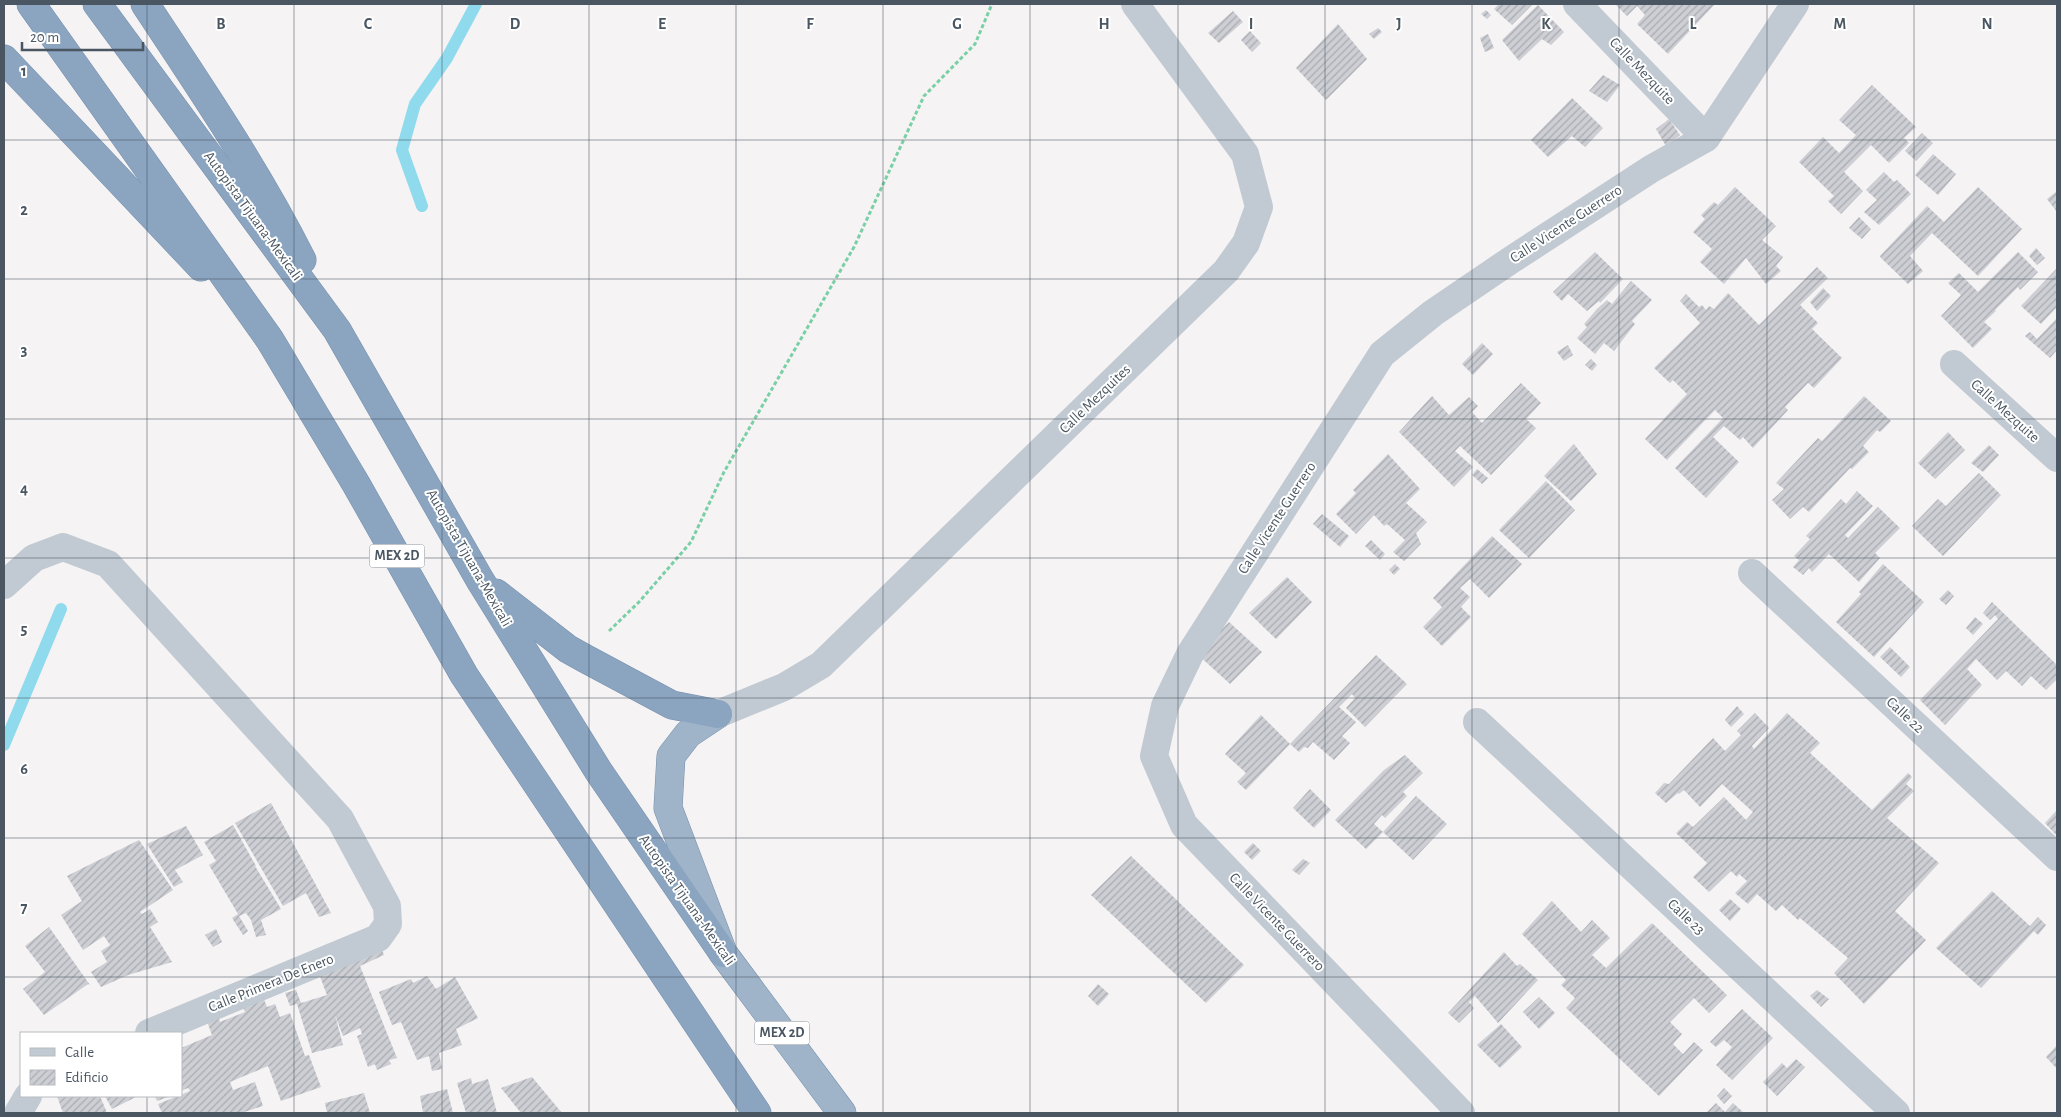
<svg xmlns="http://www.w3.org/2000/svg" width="2061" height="1117" viewBox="0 0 2061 1117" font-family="'Alegreya Sans',sans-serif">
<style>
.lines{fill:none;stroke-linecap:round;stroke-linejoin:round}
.stream{stroke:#90daee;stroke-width:12}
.building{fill:url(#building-hatch)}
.trunk-casing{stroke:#7690ad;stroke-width:29}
.motorway-casing{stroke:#7690ad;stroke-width:29}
.path{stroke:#7ad0a6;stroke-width:3;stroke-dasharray:4 2.5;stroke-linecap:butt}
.minor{stroke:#c1cad2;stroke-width:28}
.trunk{stroke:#9fb4c9;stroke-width:28}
.motorway{stroke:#8ba5c1;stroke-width:28}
.grid{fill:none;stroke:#4a5661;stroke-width:1;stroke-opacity:0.55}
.labels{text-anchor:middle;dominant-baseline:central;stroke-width:4;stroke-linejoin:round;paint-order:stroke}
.shield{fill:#fff;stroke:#808990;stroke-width:1}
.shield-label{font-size:14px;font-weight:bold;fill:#4a5661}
.street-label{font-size:15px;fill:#4a5661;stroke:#fff}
.grid-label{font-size:16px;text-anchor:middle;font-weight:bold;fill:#4a5661;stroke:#fff;stroke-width:4;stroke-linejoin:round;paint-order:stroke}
</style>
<defs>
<pattern id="building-hatch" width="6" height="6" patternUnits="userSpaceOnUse" patternTransform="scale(1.25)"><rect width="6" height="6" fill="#cdcfd5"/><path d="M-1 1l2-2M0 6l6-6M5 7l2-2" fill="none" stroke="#a8abb0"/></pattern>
</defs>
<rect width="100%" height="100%" fill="#f5f3f3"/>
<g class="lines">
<g class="stream">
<polyline points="422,206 402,150 415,104 447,58 476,4"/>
<polyline points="4,745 61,609"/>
</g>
</g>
<g class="building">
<polygon points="1499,4 1533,4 1512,25 1494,9"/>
<polygon points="1615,4 1715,4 1668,54 1637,24 1645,15 1637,6 1627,16"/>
<polygon points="1538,5 1564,32 1551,45 1542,39 1519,61 1502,40"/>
<polygon points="1486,10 1491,15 1487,19 1481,14"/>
<polygon points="1233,11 1243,22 1219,43 1208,33"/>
<polygon points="1338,24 1367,59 1326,100 1296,68"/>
<polygon points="1378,28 1382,32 1374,39 1369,34"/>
<polygon points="1250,31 1261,43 1252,52 1241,40"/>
<polygon points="1488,34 1494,48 1485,52 1480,38"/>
<polygon points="1603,75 1620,85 1607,102 1589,91"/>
<polygon points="1872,85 1916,127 1904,138 1909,143 1889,163 1871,145 1844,172 1863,191 1841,214 1828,201 1834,196 1799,162 1823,137 1839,153 1856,135 1839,120"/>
<polygon points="1572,98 1603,128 1585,147 1572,136 1548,157 1531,140"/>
<polygon points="1669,119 1680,135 1666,146 1656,129"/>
<polygon points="1922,133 1933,143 1916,161 1905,151"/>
<polygon points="1933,154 1956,174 1938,195 1915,175"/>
<polygon points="1884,172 1894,182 1897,180 1911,194 1879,225 1864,212 1877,200 1866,190"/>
<polygon points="1735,187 1776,226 1762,240 1783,257 1776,266 1781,271 1766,284 1746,258 1724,284 1700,262 1712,249 1693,232 1705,219 1701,215 1714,202 1718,205"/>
<polygon points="1978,187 2022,229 1978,276 1932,233 1910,256 1923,271 1908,284 1881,258 1880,256 1927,206 1944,222"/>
<polygon points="2057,191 2057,212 2047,199"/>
<polygon points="1859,217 1871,229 1862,239 1849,228"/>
<polygon points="2036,248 2045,258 2037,265 2029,256"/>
<polygon points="1595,252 1623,279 1600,303 1599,301 1587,311 1568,294 1562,301 1553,292"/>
<polygon points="2018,252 2038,272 2020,290 2018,287 1995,310 1996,311 1984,322 1992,329 1973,348 1941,316 1961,295 1948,283 1959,273 1978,292"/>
<polygon points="1817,267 1828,278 1800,305 1818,323 1812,329 1842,358 1814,388 1808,383 1785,407 1788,410 1753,448 1743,437 1740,440 1724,426 1713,437 1739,462 1706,498 1675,468 1723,418 1715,410 1667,460 1645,439 1687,394 1673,380 1670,383 1654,368 1700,323 1680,301 1686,294 1699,307 1702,305 1706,310 1709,306 1714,309 1728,293 1759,325"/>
<polygon points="2057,268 2057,307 2041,324 2021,306"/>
<polygon points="1631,281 1652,300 1632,321 1635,324 1614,351 1604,343 1595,354 1577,338 1587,327 1584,324 1597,309 1607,300 1612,304"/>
<polygon points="1823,288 1831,296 1817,311 1810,302"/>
<polygon points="2057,318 2057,350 2050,358 2025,336 2030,332 2037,339"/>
<polygon points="1482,343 1493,354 1473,375 1462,364"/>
<polygon points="1568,345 1573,355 1564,361 1557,352"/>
<polygon points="1591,359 1597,365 1592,371 1585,365"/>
<polygon points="1521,383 1541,403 1526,419 1536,428 1491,475 1460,446 1455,451 1473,467 1454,487 1399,432 1432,396 1449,415 1469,397 1478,406 1472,412 1482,423"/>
<polygon points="1864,396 1891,421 1880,432 1877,430 1863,446 1869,452 1852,469 1850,468 1809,512 1803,507 1790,519 1772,500 1784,489 1776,483 1818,438 1822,441"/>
<polygon points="1948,432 1965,450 1935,479 1918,463"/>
<polygon points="1574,444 1597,474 1571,501 1544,476"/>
<polygon points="1989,445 1999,455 1983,472 1971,463"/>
<polygon points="1388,454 1420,489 1406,503 1427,522 1416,533 1421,544 1404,561 1393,552 1405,540 1387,524 1384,526 1374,515 1356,534 1336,514 1356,493 1353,490"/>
<polygon points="1477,469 1488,478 1482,484 1472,475"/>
<polygon points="1979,473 2001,495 1943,556 1912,526 1938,499 1946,506"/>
<polygon points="1546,481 1575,510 1529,558 1499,530"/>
<polygon points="1857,491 1873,506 1845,535 1848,538 1878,507 1900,528 1875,553 1880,558 1859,582 1829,554 1812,572 1809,568 1803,575 1793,567 1799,560 1794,556 1810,539 1806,536 1841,499 1846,504"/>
<polygon points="1322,514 1349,536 1340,547 1313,524"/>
<polygon points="1492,536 1522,564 1489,598 1470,579 1460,588 1470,597 1461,607 1471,617 1442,646 1423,627 1442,607 1433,598"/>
<polygon points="1371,540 1385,554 1380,560 1365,546"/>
<polygon points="1395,564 1400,569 1394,575 1389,570"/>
<polygon points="1883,564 1924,602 1874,657 1836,622 1861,594 1859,592"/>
<polygon points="1287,577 1312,602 1276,639 1249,613"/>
<polygon points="1948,590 1954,596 1946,605 1939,599"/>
<polygon points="1992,602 2057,665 2057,679 2046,690 2031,676 2022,686 2006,671 1997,680 1976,659 1967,669 1982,685 1945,725 1920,700 1998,619 1995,615 1990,620 1983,613"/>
<polygon points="1975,617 1983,624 1973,635 1966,628"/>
<polygon points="1229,622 1262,652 1230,684 1197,654"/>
<polygon points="1890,647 1910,667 1901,677 1880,657"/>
<polygon points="1376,655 1407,684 1365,727 1346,708 1355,698 1352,694 1339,707 1356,722 1342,736 1350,743 1334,760 1313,742 1308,748 1304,747 1299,752 1290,744"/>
<polygon points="1737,706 1744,714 1731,727 1725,720"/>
<polygon points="1755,713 1769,728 1752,746 1754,749 1787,713 1820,743 1810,753 1872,810 1908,773 1912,777 1906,784 1914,791 1887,818 1939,863 1895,911 1926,940 1864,1004 1834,973 1848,958 1800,918 1798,920 1782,905 1776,911 1757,894 1748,904 1735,893 1747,881 1739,874 1737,877 1731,871 1709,892 1693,877 1707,863 1676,833 1687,822 1693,827 1724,797 1746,820 1753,812 1722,784 1700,807 1684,790 1679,794 1678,793 1666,803 1655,793 1664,783 1669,784 1713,738 1725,751 1741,735 1737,731"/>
<polygon points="1261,715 1290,744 1246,790 1237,782 1246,773 1225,754"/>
<polygon points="1405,755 1423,773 1403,792 1407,796 1385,818 1382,815 1374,824 1383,832 1366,849 1335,820 1384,770"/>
<polygon points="1310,789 1331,810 1314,828 1293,808"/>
<polygon points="1416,796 1447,824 1413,860 1383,832"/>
<polygon points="271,803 304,863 331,913 319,917 306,893 283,906 235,823"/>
<polygon points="2057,810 2057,836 2045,823"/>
<polygon points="233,825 256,866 255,866 281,909 261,920 266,935 256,937 251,920 246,913 239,916 248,931 243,935 232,918 238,914 209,865 216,861 204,842"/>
<polygon points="186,826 203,855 175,870 183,882 174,887 147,844"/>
<polygon points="139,840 173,890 140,912 142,914 150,909 158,922 150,927 172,962 128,975 101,987 91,972 107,962 101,951 110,945 104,936 83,950 61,915 82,901 67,876"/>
<polygon points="1253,843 1261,851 1252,860 1244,852"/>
<polygon points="1131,856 1244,965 1206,1003 1091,895"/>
<polygon points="1303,859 1310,863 1299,875 1292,870"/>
<polygon points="1992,891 2030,926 2038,917 2046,925 2038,935 2034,931 1981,988 1936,948"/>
<polygon points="1730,899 1741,909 1730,921 1719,910"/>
<polygon points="1552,901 1581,932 1592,920 1610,938 1592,955 1606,968 1652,923 1727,995 1709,1013 1694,998 1670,1022 1682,1034 1673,1044 1683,1054 1694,1042 1703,1050 1659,1096 1566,1008 1575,998 1561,985 1566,980 1522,934"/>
<polygon points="49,927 90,985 88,984 44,1015 23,989 45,972 25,946"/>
<polygon points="216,929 222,942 213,947 205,935"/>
<polygon points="379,942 384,955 360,966 397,1058 389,1060 391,1064 377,1070 375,1064 368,1067 357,1036 362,1034 360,1028 343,1036 335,1015 343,1045 312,1053 297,1004 290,1006 285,993 296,990 301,1003 327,995 316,966"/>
<polygon points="1504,952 1517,966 1520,964 1538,980 1498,1023 1475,996 1469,1002 1474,1008 1459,1023 1448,1013"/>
<polygon points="427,976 436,989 455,977 478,1018 456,1029 462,1045 439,1053 442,1069 432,1071 429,1056 417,1060 401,1022 392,1025 379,992 411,979 413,983"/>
<polygon points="1098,984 1109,994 1098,1006 1088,996"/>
<polygon points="259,987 267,1007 275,1004 280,1017 290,1013 305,1056 309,1055 321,1087 281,1101 268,1066 230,1082 233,1090 255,1082 263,1106 241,1113 162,1113 158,1104 190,1091 188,1088 181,1091 181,1048 212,1035 205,1016 217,1011 220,1022 245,1012 238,995"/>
<polygon points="1817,990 1829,999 1821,1007 1810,996"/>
<polygon points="1539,997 1555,1013 1539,1029 1523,1012"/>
<polygon points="1742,1009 1773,1038 1732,1080 1716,1065 1732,1047 1724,1040 1716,1047 1710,1042"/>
<polygon points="1501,1024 1522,1047 1500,1068 1477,1045"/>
<polygon points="2057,1045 2057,1069 2046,1057"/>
<polygon points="1796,1059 1805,1067 1777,1096 1763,1082 1782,1063 1787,1068"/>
<polygon points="532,1077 562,1113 521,1113 501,1088"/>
<polygon points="471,1078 472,1084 488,1079 497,1113 466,1113 457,1083"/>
<polygon points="1724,1088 1732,1096 1724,1104 1717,1096"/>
<polygon points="447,1089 453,1113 423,1113 420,1096"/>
<polygon points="364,1093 370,1113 327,1113 325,1103"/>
<polygon points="57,1096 100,1096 107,1113 63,1113"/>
<polygon points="105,1096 138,1096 112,1109"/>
<polygon points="155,1096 171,1096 157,1101"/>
<polygon points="1716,1103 1725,1112 1733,1103 1744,1113 1706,1113"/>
</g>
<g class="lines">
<g class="trunk-casing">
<polyline id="trunk" points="718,714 688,734 671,756 668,808 723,953 842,1113"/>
</g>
<g class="motorway-casing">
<g id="motorway">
<polyline points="31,4 270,340 356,484 464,675 757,1113"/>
<polyline points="97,4 337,330 480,580 599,772 723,953"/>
<path d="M145,4C200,87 257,171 302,260"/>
<polyline points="4,59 201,267"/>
<polyline points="496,593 568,649 586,659 672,705 718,714"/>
</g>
</g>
<polyline class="path" points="609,631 639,602 691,542 724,472 854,247 924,96 975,44 992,4"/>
<g class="minor">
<polyline points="1577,4 1706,138"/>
<polyline points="1954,364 2057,458"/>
<polyline points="1752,573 2057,857"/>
<polyline points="4,585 34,558 63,547 108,564 340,819 387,906 388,924 378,938 149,1033"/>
<polyline points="718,714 784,687 821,665 1226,271 1246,243 1259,207 1245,154 1135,4"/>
<polyline points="1477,722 1896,1113"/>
<polyline points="18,1113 28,1096"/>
<polyline points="1461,1113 1184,825 1154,756 1165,706 1190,654 1382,354 1433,313 1511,260 1651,169 1706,138 1795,4"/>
</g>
<use href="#trunk" class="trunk"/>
<use href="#motorway" class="motorway"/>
</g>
<path class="grid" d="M147,4V1033M294,4V1113M442,4V1113M589,4V1113M736,4V1113M883,4V1113M1030,4V1113M1178,4V1113M1325,4V1113M1472,4V1113M1619,4V1113M1767,4V1113M1914,4V1113M4,140H2057M4,279H2057M4,419H2057M4,558H2057M4,698H2057M4,838H2057M4,977H2057M147,1096V1113"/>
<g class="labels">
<g class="shield">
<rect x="369.5" y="544.5" width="55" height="23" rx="4"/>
<rect x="754.5" y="1021.5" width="55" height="23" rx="4"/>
</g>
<g class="shield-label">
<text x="397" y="556">MEX 2D</text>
<text x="782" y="1033">MEX 2D</text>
</g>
<g class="street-label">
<text transform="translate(1642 71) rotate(46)">Calle Mezquite</text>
<text transform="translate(253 216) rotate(54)">Autopista Tijuana-Mexicali</text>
<text transform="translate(1566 224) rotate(-33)">Calle Vicente Guerrero</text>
<text transform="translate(1095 399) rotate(-44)">Calle Mezquites</text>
<text transform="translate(2005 411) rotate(42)">Calle Mezquite</text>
<text transform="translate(1277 518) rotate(-57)">Calle Vicente Guerrero</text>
<text transform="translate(469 558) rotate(60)">Autopista Tijuana-Mexicali</text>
<text transform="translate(1905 715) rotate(43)">Calle 22</text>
<text transform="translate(687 900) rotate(55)">Autopista Tijuana-Mexicali</text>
<text transform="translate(1686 917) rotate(43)">Calle 23</text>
<text transform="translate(1277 922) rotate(46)">Calle Vicente Guerrero</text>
<text transform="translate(271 983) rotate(-22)">Calle Primera De Enero</text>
</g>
</g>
<g class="grid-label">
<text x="221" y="29">B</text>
<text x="368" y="29">C</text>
<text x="515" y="29">D</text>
<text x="662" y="29">E</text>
<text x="810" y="29">F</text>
<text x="957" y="29">G</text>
<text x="1104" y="29">H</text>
<text x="1251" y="29">I</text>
<text x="1399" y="29">J</text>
<text x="1546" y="29">K</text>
<text x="1693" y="29">L</text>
<text x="1840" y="29">M</text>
<text x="1987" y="29">N</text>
<text x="24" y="76">1</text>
<text x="24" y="215">2</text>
<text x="24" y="355">3</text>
<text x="24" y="494">4</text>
<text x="24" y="634">5</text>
<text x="24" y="774">6</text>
<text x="24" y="913">7</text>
</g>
<rect width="2061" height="1117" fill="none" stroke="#4a5661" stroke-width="10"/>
<rect x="20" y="1032" width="162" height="65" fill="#ffffff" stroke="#b7bbc0"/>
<rect x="30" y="1048" width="25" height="8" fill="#c1cad2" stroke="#b7bbc0"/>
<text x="65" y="1057" font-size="15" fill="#4a5661">Calle</text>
<rect x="30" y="1070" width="25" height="15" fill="url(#building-hatch)" stroke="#b7bbc0"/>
<text x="65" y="1082" font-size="15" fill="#4a5661">Edificio</text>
<path d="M22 42v8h121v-8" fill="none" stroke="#4a5661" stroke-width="2.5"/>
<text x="30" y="42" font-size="15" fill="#4a5661" stroke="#ffffff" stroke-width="4" paint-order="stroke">20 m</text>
</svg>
